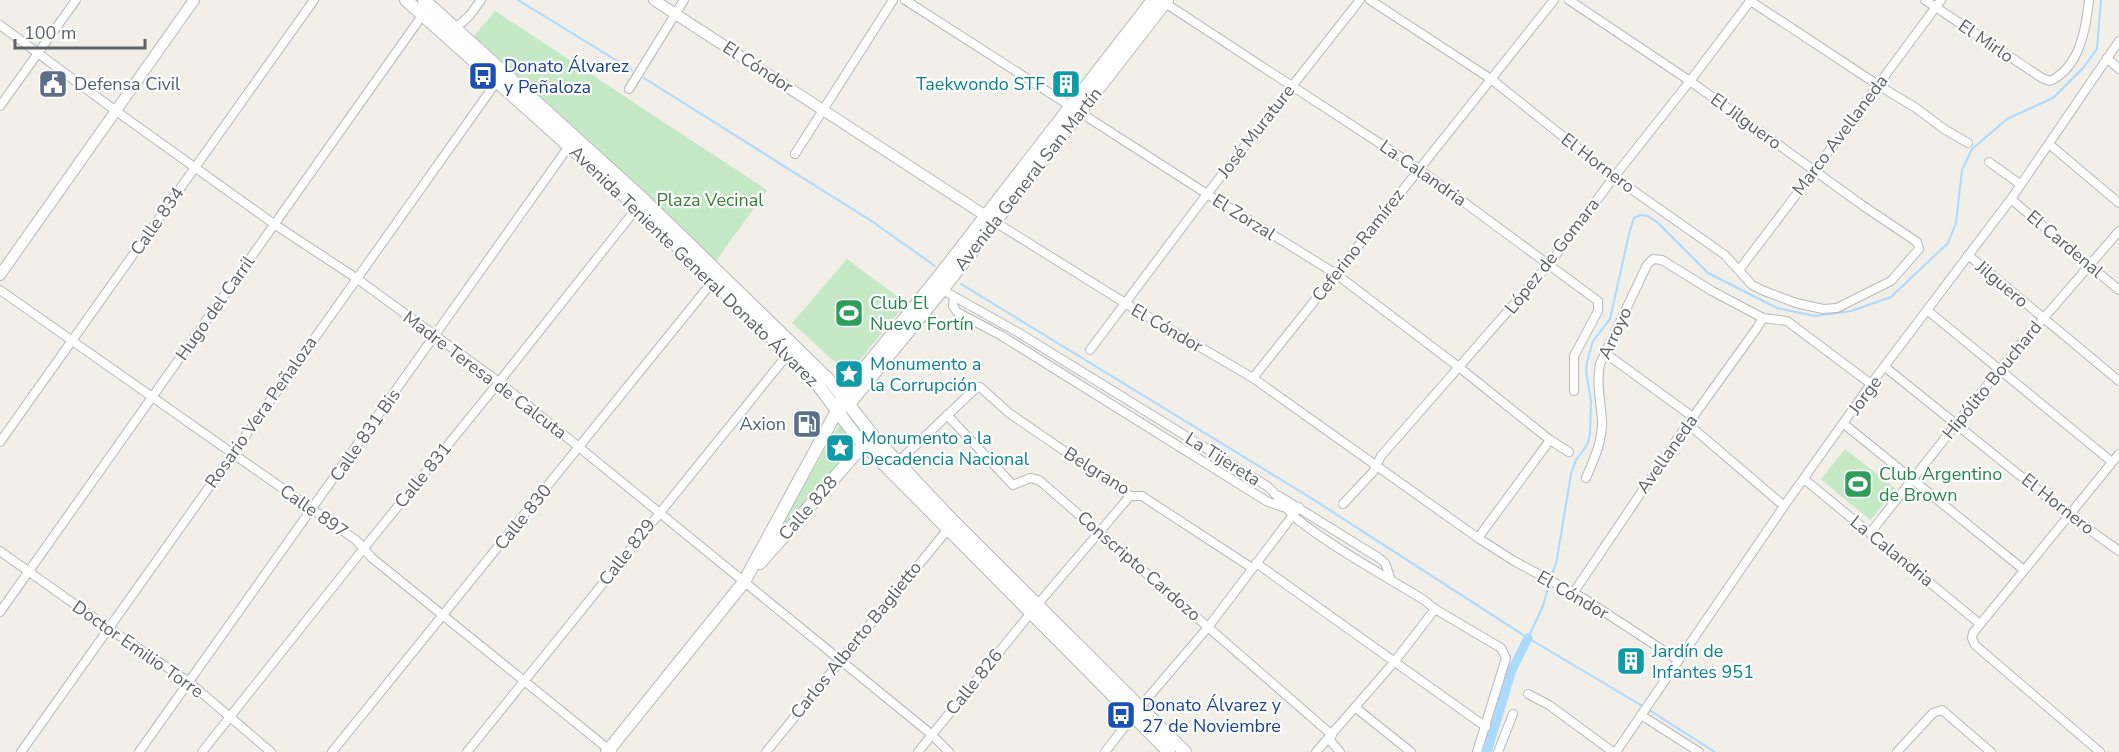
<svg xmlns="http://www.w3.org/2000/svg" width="2119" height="752" viewBox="0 0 2119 752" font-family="'Nunito Sans',sans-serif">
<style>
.green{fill:#c5e8c5}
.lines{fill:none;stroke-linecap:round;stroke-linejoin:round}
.stream{stroke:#aadaff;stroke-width:2}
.canal{stroke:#aadaff;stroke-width:9}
.minor-casing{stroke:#b5b8bc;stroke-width:10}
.tertiary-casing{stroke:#b5b8bc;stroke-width:12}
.secondary-casing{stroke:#b6babf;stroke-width:14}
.minor{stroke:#fff;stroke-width:8}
.tertiary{stroke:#fff;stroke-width:10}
.secondary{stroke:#fff;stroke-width:12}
.labels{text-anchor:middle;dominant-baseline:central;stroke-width:4.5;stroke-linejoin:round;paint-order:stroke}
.street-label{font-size:18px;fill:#5f6368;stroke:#fff}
.transit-label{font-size:18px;fill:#164399;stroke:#fff;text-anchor:start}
.service-label{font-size:18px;fill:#4e5e75;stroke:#fff;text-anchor:start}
.culture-label{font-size:18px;fill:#0d838f;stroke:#fff;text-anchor:start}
.park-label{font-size:18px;fill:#348238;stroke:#fff}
.leisure-label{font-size:18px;fill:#27864d;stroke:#fff;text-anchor:start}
</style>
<rect width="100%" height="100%" fill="#f1efe8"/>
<g class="green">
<polygon points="495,11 767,190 716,261 605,155 474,36"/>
<polygon points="847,259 906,303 850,372 846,372 792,323"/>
<polygon points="840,423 857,447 780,534 778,531"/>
<polygon points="1845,449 1896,489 1870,520 1821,479"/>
</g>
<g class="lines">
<g class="stream">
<polyline points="518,0 632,70"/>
<polyline points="644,78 873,222 935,266"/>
<polyline points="961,284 1311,498 1528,638 1644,707"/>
<polyline points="1551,579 1557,559 1571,474 1576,460 1587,445 1590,434 1591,401 1586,371 1587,362 1593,341 1610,319 1630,230 1634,218 1640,215 1648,216 1658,223 1708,273 1777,308 1815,316 1851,311 1891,297 1948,243 1956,223 1962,170 1972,149 2007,119 2053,98 2083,68 2097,49 2101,0"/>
<polyline points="1528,638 1543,606 1549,584"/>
<polyline points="1649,710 1715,752"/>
</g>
<polyline class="canal" points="1487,752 1512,670 1528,638"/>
<g class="minor-casing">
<g id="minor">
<polyline points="905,0 1207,194 1336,274 1460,368 1550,440 1569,452"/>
<polyline points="1370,0 1491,79 1614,177 1725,255 1752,285 1764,291 1796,303 1823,309 1837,308 1891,281 1919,249 1917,242 1862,205 1690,81 1569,0"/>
<polyline points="1749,0 1878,85 1916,108 1944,129 1968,143"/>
<path d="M1925,0L2042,78L2050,81C2080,67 2086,29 2089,0"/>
<polyline points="1162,1 1419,169 1598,301 1598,311 1574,356 1574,391"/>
<polyline points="0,25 116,111 274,224 356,278 499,382 931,734 949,752"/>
<polyline points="455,29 470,15 481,0"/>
<polyline points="2107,58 2119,69"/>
<polyline points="629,89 684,0"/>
<polyline points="0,106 76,0"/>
<polyline points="2049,144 2119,203"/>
<polyline points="795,154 893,0"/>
<polyline points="1989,162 2020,184"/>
<polyline points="2011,199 2119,290"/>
<polyline points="995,222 1125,303 1253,378 1478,538 1514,561 1583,598 1678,660"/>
<polyline points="1968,255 2119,381"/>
<polyline points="1739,270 1815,170 1941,0"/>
<path d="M939,288L1019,333L1267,486C1279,496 1286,510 1298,520C1337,550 1382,574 1424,600L1435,609L1501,648L1506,658L1477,752"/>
<polyline points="0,290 356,540 372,558 612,752"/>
<polyline points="954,297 953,306 957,312 1002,336 1268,502 1286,508"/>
<polyline points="1927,310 2112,462"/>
<polyline points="1090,350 1207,194 1360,0"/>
<polyline points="1605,353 1693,417"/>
<polyline points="1885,367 2069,515 2119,551"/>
<polyline points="1253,378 1554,0"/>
<polyline points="947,415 1013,485 1030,478 1039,480 1332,735"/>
<polyline points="1688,424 1784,506"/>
<polyline points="1844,424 2024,570"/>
<polyline points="0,442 314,0"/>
<polyline points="898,462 976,388 980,387 1009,413 1130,496 1142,496 1252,568"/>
<path d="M1586,478C1594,459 1602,443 1602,422C1601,402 1596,383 1600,364L1647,265L1653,259L1662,260L1712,291L1763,318L1787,321L1871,384"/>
<polyline points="1804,479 1980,624"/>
<polyline points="1279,496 1379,558 1385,563 1391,580"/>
<polyline points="1343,504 1373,472 1381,456 1549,264 1614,177 1690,81 1751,0"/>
<polyline points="1870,533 2000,369 2119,231"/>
<polyline points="1478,538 1550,440"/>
<polyline points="0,551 108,628 189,682 271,752"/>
<polyline points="1256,563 1486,727"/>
<polyline points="1574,592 1680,435 1757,328 1763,318"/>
<polyline points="0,612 426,10"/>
<polyline points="1528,694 1549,705 1613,752"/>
<polyline points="1356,708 1411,752"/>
<polyline points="1641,715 1699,752"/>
<polyline points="1328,738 1340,752"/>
<polyline points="21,752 500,77"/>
<polyline points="139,752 569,146"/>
<polyline points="202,752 364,548 499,382 640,204"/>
<polyline points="332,752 713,281"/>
<polyline points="467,752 788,354"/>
<polyline points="766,752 948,529"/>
<polyline points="918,752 1038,604 1130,496"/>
<polyline points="1105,752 1140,707 1209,626 1299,507"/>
<polyline points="1316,752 1395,661 1435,609"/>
<polyline points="1498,752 1513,714"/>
<polyline points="1616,752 1784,506 1871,384 2011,199 2119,41"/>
<polyline points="1897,752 1933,713 1942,710 1991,752"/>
<polyline points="2100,752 1975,645 1972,638 1973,633 2119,454"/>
</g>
</g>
<g class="tertiary-casing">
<g id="tertiary">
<polyline points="654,0 992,220"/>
<polyline points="0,275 194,0"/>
</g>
</g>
<g class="secondary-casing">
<g id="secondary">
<polyline points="406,0 637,207 713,281 812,377 856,436 1169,752"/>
<polyline points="424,0 644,200 831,382 874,437 952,520 1185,752"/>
<polyline points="844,406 849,404 942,290 1167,0"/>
<polyline points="760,563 864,444 870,439"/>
<polyline points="607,752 744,582 838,409 843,395 940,275 1153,0"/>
</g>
</g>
<use href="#minor" class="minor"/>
<use href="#tertiary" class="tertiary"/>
<use href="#secondary" class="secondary"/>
</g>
<defs>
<g id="bus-square" transform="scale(1.5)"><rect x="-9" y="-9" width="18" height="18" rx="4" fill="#1a4fb4" stroke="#fff"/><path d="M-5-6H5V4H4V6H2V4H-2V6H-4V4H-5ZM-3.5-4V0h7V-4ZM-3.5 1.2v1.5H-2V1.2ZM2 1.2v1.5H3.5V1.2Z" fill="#fff"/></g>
<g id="civic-square" transform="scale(1.5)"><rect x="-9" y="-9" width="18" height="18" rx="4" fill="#5c6f8a" stroke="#fff"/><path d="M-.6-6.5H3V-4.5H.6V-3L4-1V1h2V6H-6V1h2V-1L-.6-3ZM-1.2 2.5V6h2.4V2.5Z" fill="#fff"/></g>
<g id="building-square" transform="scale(1.5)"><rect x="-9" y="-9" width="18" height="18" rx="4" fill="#0f9aa8" stroke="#fff"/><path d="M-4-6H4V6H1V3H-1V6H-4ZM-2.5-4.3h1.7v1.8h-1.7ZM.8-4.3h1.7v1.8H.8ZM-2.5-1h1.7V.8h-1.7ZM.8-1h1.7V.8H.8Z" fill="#fff"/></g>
<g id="stadium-square" transform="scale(1.5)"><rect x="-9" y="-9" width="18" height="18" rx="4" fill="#2e9e5b" stroke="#fff"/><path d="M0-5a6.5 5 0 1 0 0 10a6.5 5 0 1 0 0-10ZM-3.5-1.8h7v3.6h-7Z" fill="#fff"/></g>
<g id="sight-square" transform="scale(1.5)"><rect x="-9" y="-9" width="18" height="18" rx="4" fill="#0f9aa8" stroke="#fff"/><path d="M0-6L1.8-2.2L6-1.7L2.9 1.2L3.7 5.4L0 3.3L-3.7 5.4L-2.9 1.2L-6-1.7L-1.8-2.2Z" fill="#fff"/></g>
<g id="fuel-square" transform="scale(1.5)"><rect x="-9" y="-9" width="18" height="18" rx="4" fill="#5c6f8a" stroke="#fff"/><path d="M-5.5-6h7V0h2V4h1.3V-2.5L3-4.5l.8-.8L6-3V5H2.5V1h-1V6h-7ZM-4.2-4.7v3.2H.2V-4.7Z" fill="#fff"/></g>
</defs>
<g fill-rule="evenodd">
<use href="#bus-square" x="483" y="76"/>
<use href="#civic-square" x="53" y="84"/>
<use href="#building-square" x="1066" y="84"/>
<use href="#stadium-square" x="849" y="313"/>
<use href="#sight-square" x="849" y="374"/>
<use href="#fuel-square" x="807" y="424"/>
<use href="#sight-square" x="840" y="448"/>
<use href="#stadium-square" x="1858" y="484"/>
<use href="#building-square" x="1631" y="661"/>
<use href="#bus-square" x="1121" y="715"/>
</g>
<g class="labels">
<g class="street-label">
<text transform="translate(1986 41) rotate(34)">El Mirlo</text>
<text transform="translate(758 67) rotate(33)">El Cóndor</text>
<text transform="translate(1746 121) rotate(36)">El Jilguero</text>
<text transform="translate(1256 131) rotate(-52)">José Murature</text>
<text transform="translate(1840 135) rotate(-53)">Marco Avellaneda</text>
<text transform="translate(1598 163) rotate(37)">El Hornero</text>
<text transform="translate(1423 173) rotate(35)">La Calandria</text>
<text transform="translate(1028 179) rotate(-52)">Avenida General San Martín</text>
<text transform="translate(1244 217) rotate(32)">El Zorzal</text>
<text transform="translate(157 221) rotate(-55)">Calle 834</text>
<text transform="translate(2065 244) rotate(40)">El Cardenal</text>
<text transform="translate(1358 245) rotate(-52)">Ceferino Ramírez</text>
<text transform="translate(1552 256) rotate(-52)">López de Gomara</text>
<text transform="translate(694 266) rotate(44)">Avenida Teniente General Donato Álvarez</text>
<text transform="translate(2002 284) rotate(40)">Jilguero</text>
<text transform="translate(215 308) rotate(-55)">Hugo del Carril</text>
<text transform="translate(1167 328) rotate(30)">El Cóndor</text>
<text transform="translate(1615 333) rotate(-65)">Arroyo</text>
<text transform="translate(485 375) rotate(37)">Madre Teresa de Calcuta</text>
<text transform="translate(1992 380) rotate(-51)">Hipólito Bouchard</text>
<text transform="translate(1865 395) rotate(-54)">Jorge</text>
<text transform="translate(261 412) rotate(-55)">Rosario Vera Peñaloza</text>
<text transform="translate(365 435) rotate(-55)">Calle 831 Bis</text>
<text transform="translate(1667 454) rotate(-55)">Avellaneda</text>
<text transform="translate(1223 459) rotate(32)">La Tijereta</text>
<text transform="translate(1097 471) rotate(32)">Belgrano</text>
<text transform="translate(423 475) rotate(-51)">Calle 831</text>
<text transform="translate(2058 504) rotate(38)">El Hornero</text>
<text transform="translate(808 508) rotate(-49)">Calle 828</text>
<text transform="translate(314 511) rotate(35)">Calle 897</text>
<text transform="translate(523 517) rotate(-51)">Calle 830</text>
<text transform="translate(1892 551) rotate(39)">La Calandria</text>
<text transform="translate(627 552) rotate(-52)">Calle 829</text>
<text transform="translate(1139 566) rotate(41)">Conscripto Cardozo</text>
<text transform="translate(1573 595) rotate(30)">El Cóndor</text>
<text transform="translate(856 640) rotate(-51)">Carlos Alberto Baglietto</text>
<text transform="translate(138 649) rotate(35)">Doctor Emilio Torre</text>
<text transform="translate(974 682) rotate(-51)">Calle 826</text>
</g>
<g class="transit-label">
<text x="504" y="66">Donato Álvarez<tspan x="504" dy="21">y Peñaloza</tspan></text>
<text x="1142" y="705">Donato Álvarez y<tspan x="1142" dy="21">27 de Noviembre</tspan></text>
</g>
<g class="service-label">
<text x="74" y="84">Defensa Civil</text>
<text x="786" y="424" text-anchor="end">Axion</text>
</g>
<g class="culture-label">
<text x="1045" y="84" text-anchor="end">Taekwondo STF</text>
<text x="870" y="364">Monumento a<tspan x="870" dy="21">la Corrupción</tspan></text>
<text x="861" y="438">Monumento a la<tspan x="861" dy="21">Decadencia Nacional</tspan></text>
<text x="1652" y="651">Jardín de<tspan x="1652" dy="21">Infantes 951</tspan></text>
</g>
<g class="park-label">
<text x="710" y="200">Plaza Vecinal</text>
</g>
<g class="leisure-label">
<text x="870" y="303">Club El<tspan x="870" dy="21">Nuevo Fortín</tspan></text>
<text x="1879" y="474">Club Argentino<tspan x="1879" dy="21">de Brown</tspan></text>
</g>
</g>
<path d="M15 39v9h130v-9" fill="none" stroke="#5f6368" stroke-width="3"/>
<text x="24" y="39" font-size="18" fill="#5f6368" stroke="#ffffff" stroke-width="4.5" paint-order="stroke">100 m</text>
</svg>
